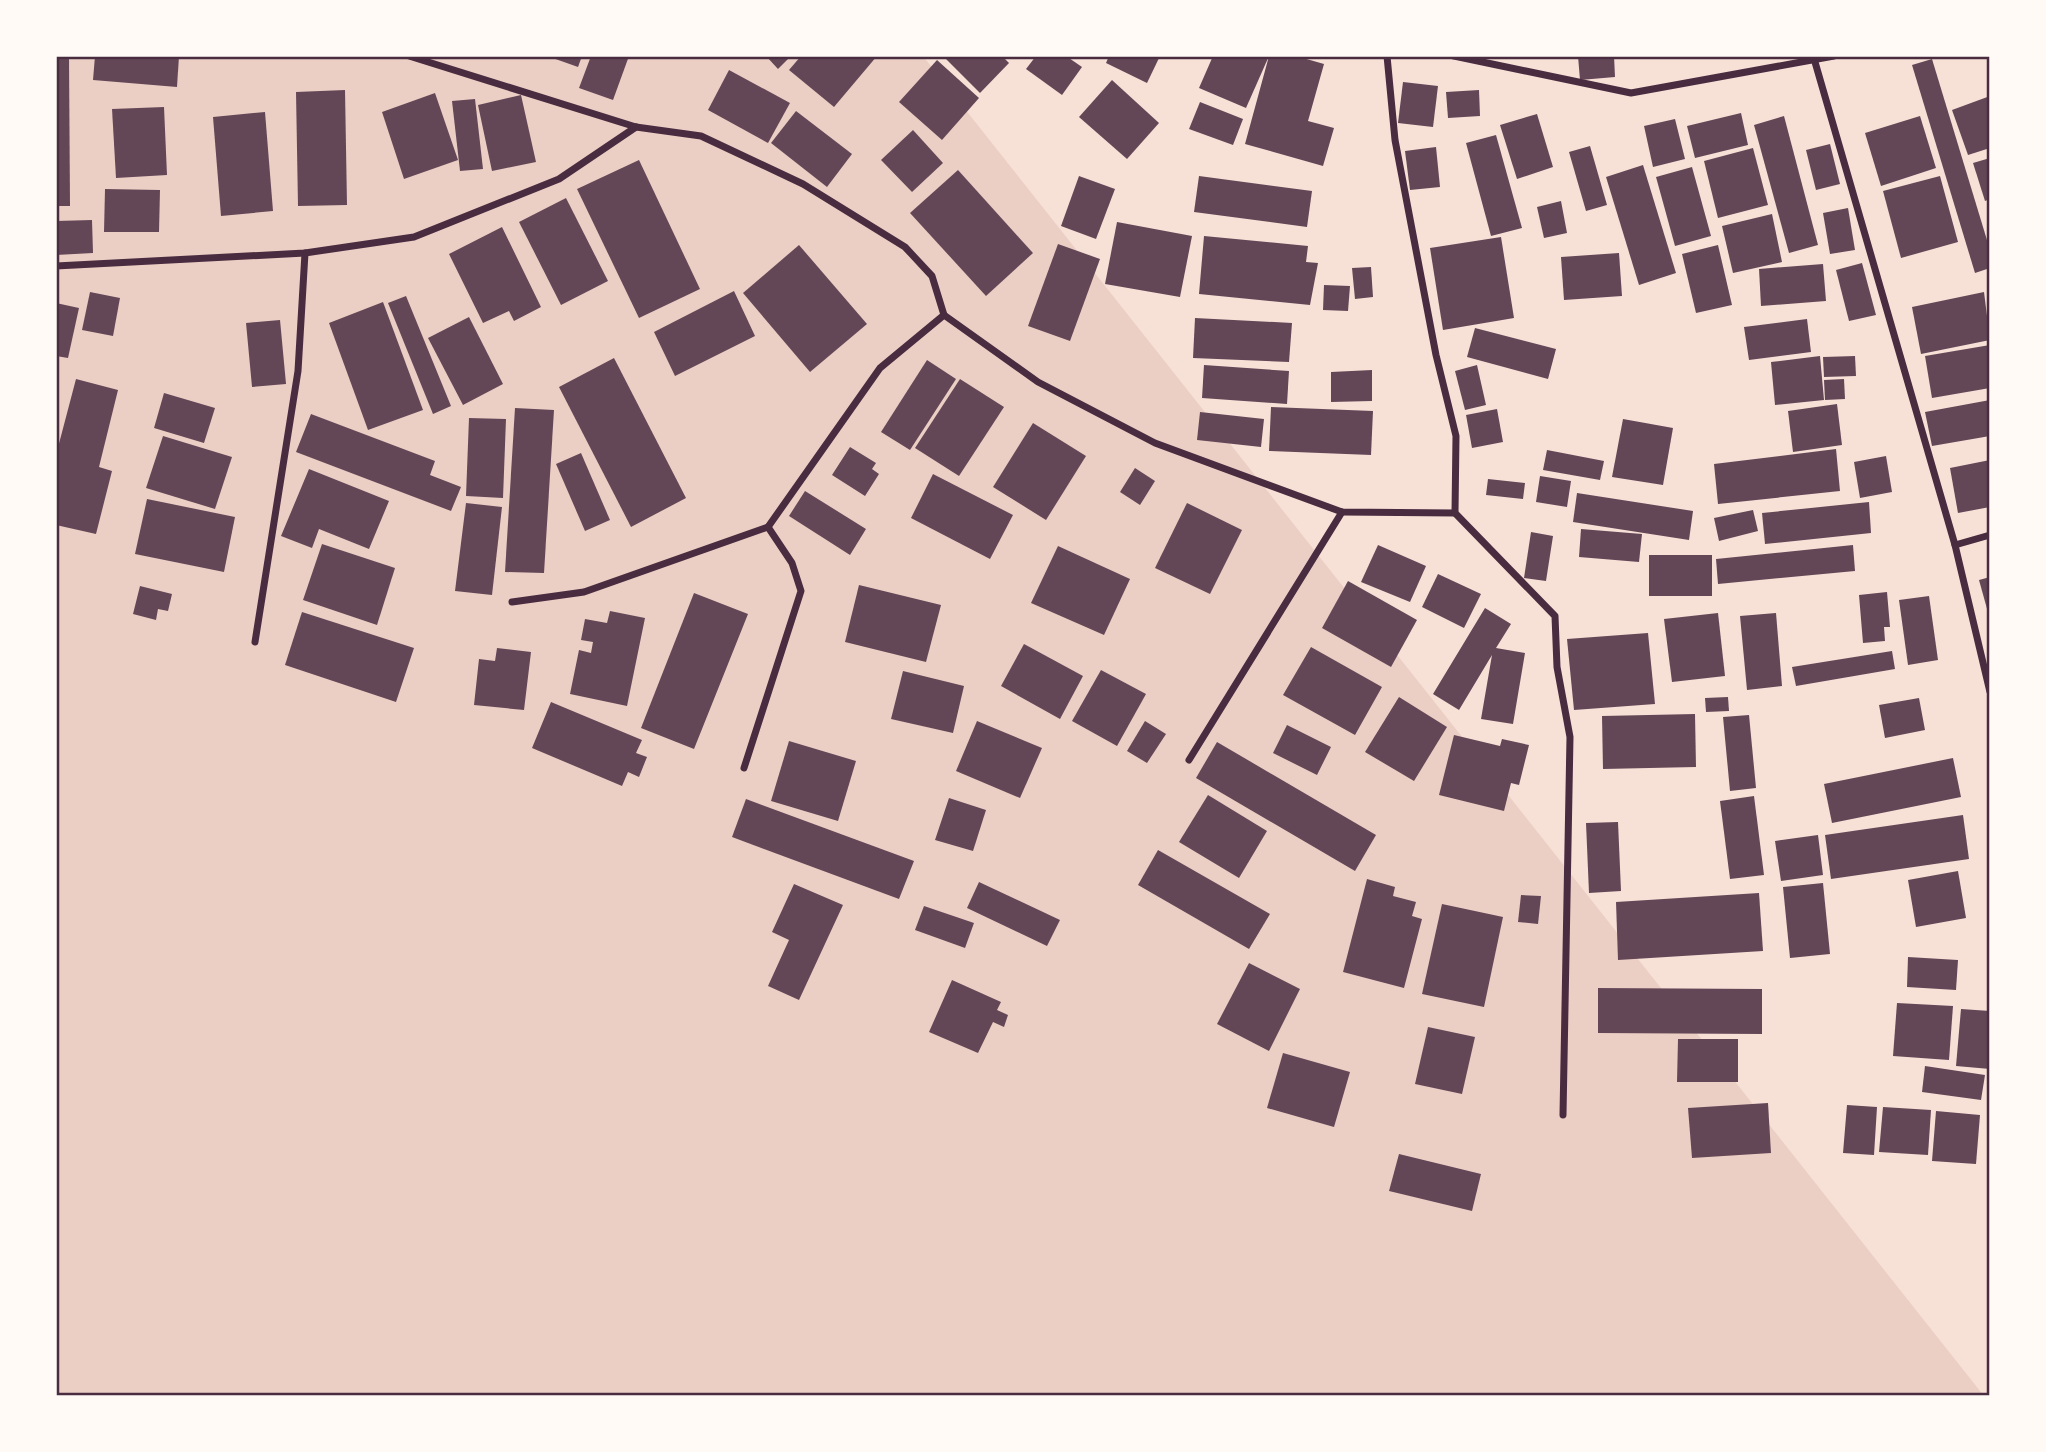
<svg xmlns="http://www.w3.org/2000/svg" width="2046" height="1452" viewBox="0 0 2046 1452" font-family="Inter,sans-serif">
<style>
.green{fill:#ebcfc5}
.building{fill:#644757}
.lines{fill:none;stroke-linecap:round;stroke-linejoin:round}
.minor{stroke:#4a2c40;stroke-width:7}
.neatline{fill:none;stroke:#4a2c40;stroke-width:2.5}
</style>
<rect width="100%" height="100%" fill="#f7e1d7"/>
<polygon class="green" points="56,56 923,56 1984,1396 56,1396"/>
<g class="building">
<polygon points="56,56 69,56 70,206 56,206"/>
<polygon points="95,56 179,56 177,87 93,80"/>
<polygon points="547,56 582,56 578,67"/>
<polygon points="591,56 629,56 613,100 579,88"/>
<polygon points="766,56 791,56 778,69"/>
<polygon points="801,56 877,56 834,107 789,70"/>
<polygon points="943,56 1002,56 1009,63 980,93"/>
<polygon points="1036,56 1066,56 1082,67 1062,95 1026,69"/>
<polygon points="1109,56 1160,56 1147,83 1106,63"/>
<polygon points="1213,56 1269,56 1246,108 1199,88"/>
<polygon points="1269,56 1296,56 1324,64 1308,121 1334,128 1323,166 1245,144"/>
<polygon points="1578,56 1614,56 1615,77 1580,80"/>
<polygon points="1932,59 1990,250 1990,268 1975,273 1912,65"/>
<polygon points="937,60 979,98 942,140 899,102"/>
<polygon points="729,70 790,103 768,143 708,110"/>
<polygon points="1112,80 1159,123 1127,159 1079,117"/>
<polygon points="1403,82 1438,86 1433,127 1398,123"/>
<polygon points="345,90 347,205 298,206 296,92"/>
<polygon points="1479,90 1480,116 1448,118 1446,92"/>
<polygon points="435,93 458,160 404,179 382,112"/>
<polygon points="521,95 536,162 492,171 478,105"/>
<polygon points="1990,96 1990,148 1968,155 1952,110"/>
<polygon points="475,99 483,169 460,171 452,101"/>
<polygon points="1200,102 1243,119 1233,145 1189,129"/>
<polygon points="164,107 167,175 116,178 112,109"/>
<polygon points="796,111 852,154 827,187 771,143"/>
<polygon points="265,112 273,211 221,216 213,117"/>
<polygon points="1741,113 1748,145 1695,158 1687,126"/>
<polygon points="1537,114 1553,167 1517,179 1500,125"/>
<polygon points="1784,116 1818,245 1789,253 1754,125"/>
<polygon points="1920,116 1936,168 1881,186 1865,133"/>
<polygon points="1675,119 1685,159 1653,167 1644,126"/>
<polygon points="913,130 943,163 912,192 881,160"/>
<polygon points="1496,135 1522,228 1491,236 1466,143"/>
<polygon points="1830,144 1840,184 1816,190 1806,150"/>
<polygon points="1590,146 1607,205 1586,211 1569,152"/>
<polygon points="1436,147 1440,187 1410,190 1405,151"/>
<polygon points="1753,148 1768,205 1718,218 1704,161"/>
<polygon points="1990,158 1990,199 1985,201 1973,163"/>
<polygon points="639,160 700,289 639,318 577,189"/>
<polygon points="1643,165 1676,273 1639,285 1606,177"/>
<polygon points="1692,167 1711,236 1675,246 1656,177"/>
<polygon points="958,170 1033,253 986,296 910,213"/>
<polygon points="1079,176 1115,189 1096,239 1061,226"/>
<polygon points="1199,176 1312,191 1307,227 1194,212"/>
<polygon points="1940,176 1958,242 1901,258 1883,191"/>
<polygon points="105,189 160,190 159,232 104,232"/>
<polygon points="566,198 608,281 561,305 519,222"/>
<polygon points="1561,201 1567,233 1544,238 1537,207"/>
<polygon points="1848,208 1855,250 1830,254 1823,213"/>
<polygon points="1772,214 1782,262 1733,273 1722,226"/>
<polygon points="92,220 93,253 56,255 56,221"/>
<polygon points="1117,222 1192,236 1180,297 1105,284"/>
<polygon points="502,227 541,307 514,321 509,311 483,323 449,254"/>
<polygon points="1204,236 1308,246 1306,262 1318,263 1310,305 1199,294"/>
<polygon points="1501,237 1514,318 1443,330 1430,248"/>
<polygon points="1058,244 1100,259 1070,341 1028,326"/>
<polygon points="799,245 867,324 810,372 743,293"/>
<polygon points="1718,245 1732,305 1696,313 1682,254"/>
<polygon points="1619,253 1622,296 1564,300 1561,257"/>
<polygon points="1862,263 1876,315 1849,321 1836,270"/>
<polygon points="1823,264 1826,301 1761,306 1759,269"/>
<polygon points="1371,267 1373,297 1355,299 1352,268"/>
<polygon points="1324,285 1350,286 1348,311 1323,310"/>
<polygon points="734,291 755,336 675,376 654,332"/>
<polygon points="90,292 120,298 113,336 82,330"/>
<polygon points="1984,292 1990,340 1921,354 1912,307"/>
<polygon points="406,296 451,406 433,414 388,303"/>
<polygon points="383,302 423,410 368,430 329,323"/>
<polygon points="56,303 79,308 68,358 56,356"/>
<polygon points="469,317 503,384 463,405 428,338"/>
<polygon points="1195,318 1292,323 1289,362 1193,358"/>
<polygon points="1807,319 1811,352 1749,360 1744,327"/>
<polygon points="280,320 286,384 252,387 246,323"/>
<polygon points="1475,328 1556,349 1548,379 1467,357"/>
<polygon points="1990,345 1990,388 1932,398 1925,356"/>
<polygon points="1820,356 1824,400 1775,405 1771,362"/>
<polygon points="1855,356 1856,376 1824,377 1823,357"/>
<polygon points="614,358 686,498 631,527 559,387"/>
<polygon points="927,360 956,379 910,450 881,432"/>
<polygon points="1204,365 1289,371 1287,404 1202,398"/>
<polygon points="1477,365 1486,405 1465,410 1455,371"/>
<polygon points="1372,370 1372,401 1331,402 1331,372"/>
<polygon points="76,379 118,390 99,467 112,471 96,534 56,525 56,455"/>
<polygon points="960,379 1004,407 959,476 915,448"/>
<polygon points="1844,379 1845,399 1825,400 1824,380"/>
<polygon points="164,393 215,408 204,443 154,428"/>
<polygon points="1990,400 1990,436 1932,446 1925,412"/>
<polygon points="1837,404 1842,445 1793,452 1788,411"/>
<polygon points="1271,407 1373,411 1371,455 1269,451"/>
<polygon points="515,408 554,410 544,573 505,572"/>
<polygon points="1497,409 1503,442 1472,448 1466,415"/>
<polygon points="1200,412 1264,419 1261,447 1197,440"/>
<polygon points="311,414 435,461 430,475 461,487 451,511 296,452"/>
<polygon points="469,418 506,419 503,498 466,496"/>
<polygon points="1623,419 1673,428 1663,485 1612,477"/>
<polygon points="1033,423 1086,456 1046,520 993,487"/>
<polygon points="163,436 232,457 215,509 146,488"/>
<polygon points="850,447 876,463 872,469 879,474 865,496 832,475"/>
<polygon points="1836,449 1840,491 1718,504 1714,464"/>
<polygon points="1547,450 1604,461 1600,480 1543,470"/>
<polygon points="581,453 610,520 585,531 556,464"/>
<polygon points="1886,456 1892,492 1860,498 1854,462"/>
<polygon points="1990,460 1990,507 1958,513 1950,468"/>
<polygon points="1135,468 1155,481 1140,505 1120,492"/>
<polygon points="309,469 389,501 369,549 319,529 312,548 281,536"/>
<polygon points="933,474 1013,515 990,559 911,518"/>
<polygon points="1540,476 1571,481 1567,507 1536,502"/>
<polygon points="1488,479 1525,483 1523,499 1486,495"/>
<polygon points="805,491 866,529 850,555 789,516"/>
<polygon points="1577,493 1693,511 1689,540 1573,522"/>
<polygon points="147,499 235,517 224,572 135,554"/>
<polygon points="1869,502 1871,533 1765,544 1762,513"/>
<polygon points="466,503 502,507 492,595 455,591"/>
<polygon points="1187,503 1242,530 1210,594 1155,568"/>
<polygon points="1753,510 1758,531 1719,541 1714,518"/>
<polygon points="1581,529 1642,534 1639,562 1579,557"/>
<polygon points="1531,532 1553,536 1546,581 1524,578"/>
<polygon points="322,544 395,568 377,625 303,600"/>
<polygon points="1378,545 1426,566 1410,602 1361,582"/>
<polygon points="1853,545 1855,571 1718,584 1716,559"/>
<polygon points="1058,546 1130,579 1104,635 1031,603"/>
<rect x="1649" y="555" width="63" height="41"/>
<polygon points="1438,574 1481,594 1464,628 1422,607"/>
<polygon points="1990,577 1990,616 1989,616 1979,580"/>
<polygon points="1348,581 1417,620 1391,667 1322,628"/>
<polygon points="859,585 941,605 926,662 845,642"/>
<polygon points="140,586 172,594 168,611 158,609 156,620 133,614"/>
<polygon points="1887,592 1890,627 1884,627 1885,641 1863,643 1859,595"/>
<polygon points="694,593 748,614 694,749 641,728"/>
<polygon points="1929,596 1938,660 1908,665 1899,600"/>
<polygon points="1485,608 1511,624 1496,648 1525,653 1513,724 1481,719 1492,655 1459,710 1433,694"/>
<polygon points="610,611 645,618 627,706 570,694 579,650 591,653 593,642 581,640 585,619 607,623"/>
<polygon points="302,612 414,648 396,702 285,665"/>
<polygon points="1718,613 1725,676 1672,682 1664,619"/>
<polygon points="1776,613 1782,686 1747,690 1740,616"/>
<polygon points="1648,633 1655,704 1574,710 1567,639"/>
<polygon points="1024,644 1083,676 1060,719 1001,686"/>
<polygon points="1311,647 1382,687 1355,735 1283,695"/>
<polygon points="497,648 531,652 524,710 474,705 479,659 495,661"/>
<polygon points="1892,651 1895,669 1796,686 1792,667"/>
<polygon points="1101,670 1146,694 1117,746 1072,721"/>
<polygon points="903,671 964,686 953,733 891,719"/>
<polygon points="1399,697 1447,727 1414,781 1365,752"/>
<polygon points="1728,697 1729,711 1706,712 1705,698"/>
<polygon points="1919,698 1925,730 1885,738 1879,705"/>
<polygon points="551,702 642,740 636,753 647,757 639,777 628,772 622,786 532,748"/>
<polygon points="1695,714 1696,767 1603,769 1602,716"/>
<polygon points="1749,715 1756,788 1730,791 1723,717"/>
<polygon points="977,721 1042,748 1020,798 956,771"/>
<polygon points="1145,721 1166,734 1147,763 1127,751"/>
<polygon points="1287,725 1331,747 1317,775 1273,753"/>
<polygon points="1454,735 1500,746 1502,739 1529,745 1519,785 1511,783 1504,811 1439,795"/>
<polygon points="789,741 856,761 838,821 771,801"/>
<polygon points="1217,742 1376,835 1355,871 1196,778"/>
<polygon points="1953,758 1961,797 1832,823 1824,784"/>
<polygon points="1208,795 1267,831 1239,878 1179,842"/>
<polygon points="1754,796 1764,875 1730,879 1720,801"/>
<polygon points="949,798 986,810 973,851 935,840"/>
<polygon points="746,799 914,861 899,899 732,837"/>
<polygon points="1963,815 1969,859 1831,879 1825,835"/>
<polygon points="1618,822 1621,891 1589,893 1586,823"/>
<polygon points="1818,835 1823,875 1781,881 1775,841"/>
<polygon points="1158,850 1270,914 1249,949 1138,885"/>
<polygon points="1958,871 1966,918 1916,927 1908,880"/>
<polygon points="1367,879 1395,887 1393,896 1416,902 1412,916 1422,919 1404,988 1343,972"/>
<polygon points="979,882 1060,920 1047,946 967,908"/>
<polygon points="1823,883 1830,954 1790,958 1783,887"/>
<polygon points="794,884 843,905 799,1000 768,986 789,940 772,932"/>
<polygon points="1759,893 1763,951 1618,960 1616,902"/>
<polygon points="1521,895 1541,896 1538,924 1518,922"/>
<polygon points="1442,904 1503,917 1484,1007 1422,994"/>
<polygon points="924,906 974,923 965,948 915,930"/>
<polygon points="1908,957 1958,960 1956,990 1907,987"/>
<polygon points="1249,963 1300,989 1269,1051 1217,1024"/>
<polygon points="952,980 1001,1002 997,1010 1008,1015 1004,1027 993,1022 978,1053 929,1032"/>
<polygon points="1598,988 1762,989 1762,1034 1598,1033"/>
<polygon points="1897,1003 1953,1006 1949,1060 1893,1056"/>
<polygon points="1961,1009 1990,1011 1990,1069 1956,1066"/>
<polygon points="1428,1027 1475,1037 1462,1094 1415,1084"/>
<polygon points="1678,1039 1738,1039 1738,1082 1677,1082"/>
<polygon points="1283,1053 1350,1072 1334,1127 1267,1108"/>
<polygon points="1925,1066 1985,1075 1981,1100 1922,1092"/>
<polygon points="1768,1103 1771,1153 1692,1158 1688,1108"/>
<polygon points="1847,1105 1877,1107 1874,1155 1843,1153"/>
<polygon points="1883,1107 1931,1110 1928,1155 1879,1152"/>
<polygon points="1936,1111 1980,1115 1976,1164 1932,1161"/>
<polygon points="1399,1154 1481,1174 1472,1211 1389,1191"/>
</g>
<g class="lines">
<g class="minor">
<polyline points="409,56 636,127 701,136 803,184 905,247 932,276 944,315 1038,382 1155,443 1342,512 1455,513"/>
<polyline points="1387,56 1395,140 1436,355 1456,436 1455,513 1555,616 1557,667 1570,737 1563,1115"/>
<polyline points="1454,56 1631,93 1834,56"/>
<polyline points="1815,62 1955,545 1990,692"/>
<polyline points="56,266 305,253 414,237 559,179 636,127"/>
<polyline points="1955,545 1990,535"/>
<polyline points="512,602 584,592 768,527 880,368 944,315"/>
<polyline points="255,642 298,371 305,253"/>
<polyline points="1189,760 1342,512"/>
<polyline points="744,768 801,591 792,563 768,527"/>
</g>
</g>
<rect width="2046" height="1452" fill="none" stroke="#fffaf5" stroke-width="116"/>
<rect x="58" y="58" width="1930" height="1336" class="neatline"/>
</svg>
